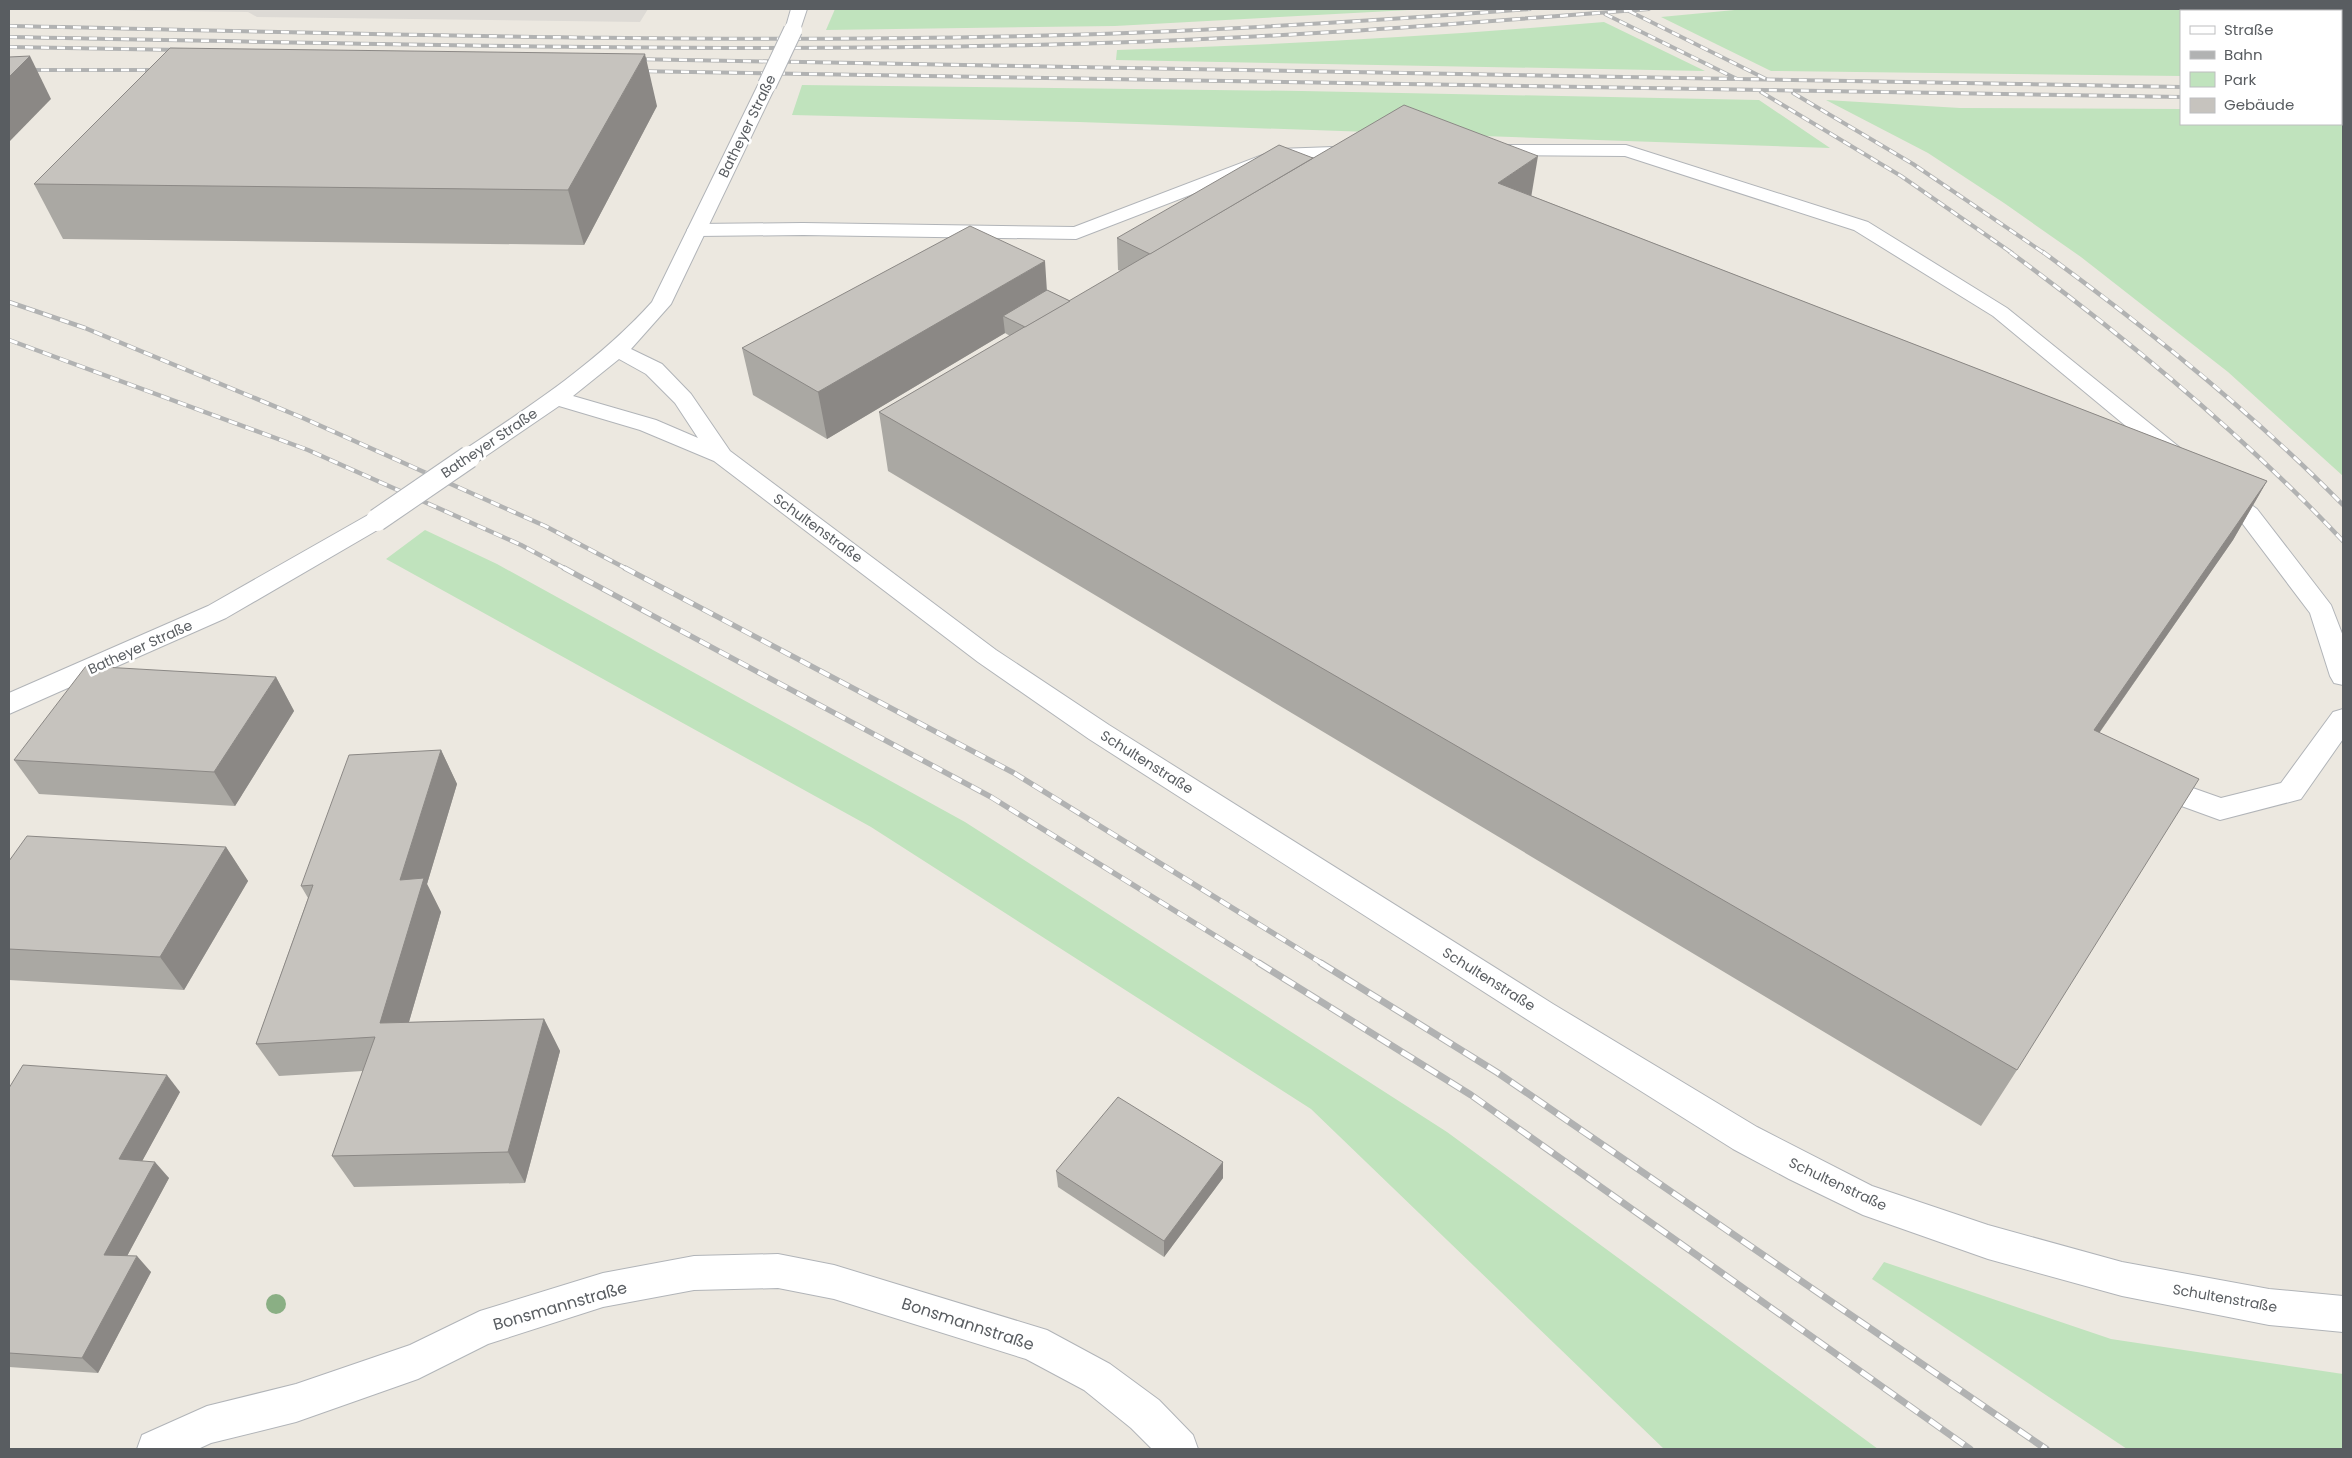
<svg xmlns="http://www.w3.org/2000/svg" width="2352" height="1458" viewBox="0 0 2352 1458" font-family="Poppins,sans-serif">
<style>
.industrial{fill:#dddad5}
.green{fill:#c0e3bd}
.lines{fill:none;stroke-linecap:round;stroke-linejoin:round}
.service-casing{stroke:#b1b4b8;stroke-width:2}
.minor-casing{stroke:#b1b4b8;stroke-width:2}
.service{fill:#fff;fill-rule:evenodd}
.minor{fill:#fff;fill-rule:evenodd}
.rail-far3-casing{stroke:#b1b2b2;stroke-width:4}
.rail-far2-casing{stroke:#b1b2b2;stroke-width:4.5}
.rail-far1-casing{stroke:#b1b2b2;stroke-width:5.5}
.rail-casing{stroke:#b1b2b2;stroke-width:7}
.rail-far3{stroke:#fff;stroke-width:2.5;stroke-dasharray:8;stroke-linecap:butt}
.rail-far2{stroke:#fff;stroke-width:3;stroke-dasharray:9;stroke-linecap:butt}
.rail-far1{stroke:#fff;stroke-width:4;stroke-dasharray:11;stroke-linecap:butt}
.rail{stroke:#fff;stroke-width:5;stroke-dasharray:14;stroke-linecap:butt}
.minor-bridge-far1-casing{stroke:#b1b4b8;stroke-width:20;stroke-linecap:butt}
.minor-bridge-casing{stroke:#b1b4b8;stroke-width:24;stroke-linecap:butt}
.minor-bridge-far1{stroke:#fff;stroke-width:18}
.minor-bridge{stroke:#fff;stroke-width:22}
.tree{fill:#8aaf84}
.wall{fill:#aaa8a3}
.shaded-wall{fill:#8b8885}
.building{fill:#c6c3be;stroke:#8b8885}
.labels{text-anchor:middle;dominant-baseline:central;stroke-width:5;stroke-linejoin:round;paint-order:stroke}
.street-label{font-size:14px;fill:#595d61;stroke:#fff}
.near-street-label{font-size:16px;fill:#595d61;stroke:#fff}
</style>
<rect width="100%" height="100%" fill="#ece8e0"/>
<polygon class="industrial" points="37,9 648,9 640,22 257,17 248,12"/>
<g class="green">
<polygon points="835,9 1428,9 1115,26 826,30"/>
<polygon points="1745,9 2343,9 2343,77 2341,77 2341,11 2181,11 2181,76 1771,71 1661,17"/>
<path d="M1604,22L1705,71L1116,60L1117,50C1280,45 1442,36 1604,22Z"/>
<polygon points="802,85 1302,91 1759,100 1830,148 1079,122 792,115"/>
<polygon points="1826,100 1960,108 2181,109 2181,124 2341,124 2341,109 2343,109 2343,476 2228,372 2081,257 2004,203 1928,153"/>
<polygon points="425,530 497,564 965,822 1447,1132 1878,1449 1664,1449 1311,1109 871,827 386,559"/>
<polygon points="1884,1262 2111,1339 2343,1374 2343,1449 2127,1449 1872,1279"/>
</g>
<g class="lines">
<g class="service-casing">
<g id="service">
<polygon points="1489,145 1626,145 1868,222 2007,308 2189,455 2193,460 2189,465 2181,467 2173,465 1993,316 1854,230 1625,156 1483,155 1480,151 1483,147"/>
<polygon points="1361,146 1367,148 1370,152 1367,156 1286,158 1076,239 803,235 697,236 690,234 687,230 690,226 697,224 803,223 1074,227 1278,149"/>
<polygon points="2218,484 2226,486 2257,509 2331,605 2343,636 2343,685 2334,683 2330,676 2310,613 2239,519 2210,496 2206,491 2210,486"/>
<polygon points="2343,709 2343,739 2301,799 2220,820 2143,792 2139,785 2143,778 2153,774 2221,798 2281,783 2333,712"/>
</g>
</g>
<g class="minor-casing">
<g id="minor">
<polygon points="791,9 807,9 799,33 787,33 785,30"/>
<path d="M767,80L773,81L776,85L671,304L631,349L662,364L691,394L730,451L996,650L1109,725L1553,1004L1757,1127L1872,1186L1988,1225L2122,1262L2269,1289L2343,1296V1332L2269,1325L2122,1296L1988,1259L1863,1215L1789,1179L1733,1149L1531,1022L1089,739L978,662L714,461L640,430L559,406L477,462L469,464L461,462L457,457L461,452C529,407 597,363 652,302L758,85L761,81ZM619,359L646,374L675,403L698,438L656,420L573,396Z"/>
<polygon points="377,512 386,515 389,520 386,525 226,618 9,714 9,693 208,606 368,515"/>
<polygon points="778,1254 834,1265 1047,1330 1110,1364 1159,1400 1193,1435 1198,1449 1152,1449 1131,1428 1084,1390 1026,1359 834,1299 778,1288 694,1290 603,1307 488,1344 418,1379 296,1422 211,1443 198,1449 137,1449 142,1435 207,1406 296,1384 410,1345 480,1311 603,1273 694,1256"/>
</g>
</g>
<use href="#service" class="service"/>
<use href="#minor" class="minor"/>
<g class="rail-far3-casing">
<g id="rail-far3">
<polyline points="1629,11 1766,79"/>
<polyline points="1605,14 1737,79"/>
<path d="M9,26C348,33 687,44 1026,36C1194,32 1362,22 1530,9"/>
<path d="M9,37C350,43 691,53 1032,45C1238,41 1444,25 1649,9"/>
<polyline points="9,47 181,50"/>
<polyline points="631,59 2181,87"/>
<polyline points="9,70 161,70"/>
<polyline points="633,71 2181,97"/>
<polyline points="2341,88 2343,88"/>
<polyline points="1761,92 1901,176 2012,253"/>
<polyline points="1793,93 1913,164 2044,253"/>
<polyline points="2341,98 2343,98"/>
</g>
</g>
<g class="rail-far2-casing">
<g id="rail-far2">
<path d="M2010,252C2128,339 2242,434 2343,541"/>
<path d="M2043,252C2148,329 2252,412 2343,505"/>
<polyline points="9,302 85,328 303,418 545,526 627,569"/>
<polyline points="9,340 308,450 521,545 566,569"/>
</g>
</g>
<g class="rail-far1-casing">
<g id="rail-far1">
<polyline points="564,568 991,797 1261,964"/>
<polyline points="625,568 1014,773 1323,964"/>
</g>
</g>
<g class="rail-casing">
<g id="rail">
<polyline points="1259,963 1471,1095 1970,1449"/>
<polyline points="1321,963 1498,1073 2046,1449"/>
</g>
</g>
<use href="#rail-far3" class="rail-far3"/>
<use href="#rail-far2" class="rail-far2"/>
<use href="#rail-far1" class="rail-far1"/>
<use href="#rail" class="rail"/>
<g class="minor-bridge-far1-casing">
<polyline id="minor-bridge-far1" points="767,85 793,30"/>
</g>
<g class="minor-bridge-casing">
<polyline id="minor-bridge" points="377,520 469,457"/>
</g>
<use href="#minor-bridge-far1" class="minor-bridge-far1"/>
<use href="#minor-bridge" class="minor-bridge"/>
</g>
<circle class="tree" cx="276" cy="1304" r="10"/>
<g class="wall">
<polygon points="657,106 584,245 63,239 34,184"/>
<polygon points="1313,158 1532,196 2267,481 2233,540 2100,732 2017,1070 1981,1126 888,471 879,412 1010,336 1005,333 827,439 753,395 742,348 1047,290 1070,301 1121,271 1118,270 1117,238"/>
<polygon points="276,677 294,711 235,806 39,794 14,760"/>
<polygon points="441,750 457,784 427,884 441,912 409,1022 544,1019 560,1051 525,1183 354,1187 332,1156 363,1071 279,1076 256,1044 308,898 301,886"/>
<polygon points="226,847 248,881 184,990 9,980 9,861"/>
<polygon points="9,1088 180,1092 142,1161 169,1178 127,1256 151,1272 98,1373 9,1367"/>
<polygon points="1223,1162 1223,1178 1164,1257 1058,1187 1056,1171"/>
</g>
<g class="shaded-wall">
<polygon points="645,54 657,106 584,245 568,190"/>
<polygon points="30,56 51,99 9,142 9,77"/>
<polygon points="1538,156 1529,210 1498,183"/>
<polygon points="1045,261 1048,307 1003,316 1005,333 827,439 818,392"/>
<polygon points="2267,481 2233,540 2060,789 2094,730"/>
<polygon points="276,677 294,711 235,806 214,772"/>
<polygon points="441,750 457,784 427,884 441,912 399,1056 380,1023 400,880"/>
<polygon points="226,847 248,881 184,990 160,957"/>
<polygon points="544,1019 560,1051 525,1183 508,1152"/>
<polygon points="167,1075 180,1092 134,1176 119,1159"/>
<polygon points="155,1162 169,1178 119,1271 104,1255"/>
<polygon points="1223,1162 1223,1178 1164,1257 1164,1241"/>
<polygon points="137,1256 151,1272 98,1373 82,1358"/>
</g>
<g class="building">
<polygon points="170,48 645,54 568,190 34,184"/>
<polygon points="30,56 9,77 9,57"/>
<polygon points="1404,105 1538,156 1498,183 2267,481 2094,730 2199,779 2017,1070 879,412"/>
<polygon points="1279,145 1313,158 1150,254 1117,238"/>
<polygon points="970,226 1045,261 818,392 742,348"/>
<polygon points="1047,290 1070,301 1025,327 1003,316"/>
<polygon points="86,666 276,677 214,772 14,760"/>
<polygon points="441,750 400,880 424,878 380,1023 544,1019 508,1152 332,1156 375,1037 256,1044 313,885 301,886 349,755"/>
<polygon points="27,836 226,847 160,957 9,949 9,861"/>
<polygon points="23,1065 167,1075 119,1159 155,1162 104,1255 137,1256 82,1358 9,1353 9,1088"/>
<polygon points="1118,1097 1223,1162 1164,1241 1056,1171"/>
</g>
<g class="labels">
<g class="street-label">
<text transform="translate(747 126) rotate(-64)">Batheyer Straße</text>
<text transform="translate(489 443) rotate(-34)">Batheyer Straße</text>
<text transform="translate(818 528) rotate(36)">Schultenstraße</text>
<text transform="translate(140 647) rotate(-24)">Batheyer Straße</text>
<text transform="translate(1147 762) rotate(32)">Schultenstraße</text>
<text transform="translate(1489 979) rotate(32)">Schultenstraße</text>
<text transform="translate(1838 1184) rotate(25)">Schultenstraße</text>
<text transform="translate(2225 1298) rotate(10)">Schultenstraße</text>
</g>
<g class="near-street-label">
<text transform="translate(560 1306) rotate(-16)">Bonsmannstraße</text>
<text transform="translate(968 1324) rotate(18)">Bonsmannstraße</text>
</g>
</g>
<rect width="2352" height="1458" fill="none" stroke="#595d61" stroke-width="20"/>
<rect x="2180" y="10" width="162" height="115" fill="#ffffff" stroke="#bdbec0"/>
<rect x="2190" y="26" width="25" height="8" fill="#ffffff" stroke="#bdbec0"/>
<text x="2224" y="35" font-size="15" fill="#595d61">Straße</text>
<rect x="2190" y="51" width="25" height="8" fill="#b1b2b2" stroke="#bdbec0"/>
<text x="2224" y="60" font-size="15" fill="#595d61">Bahn</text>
<rect x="2190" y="72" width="25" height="15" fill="#c0e3bd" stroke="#bdbec0"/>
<text x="2224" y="85" font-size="15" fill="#595d61">Park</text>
<rect x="2190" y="98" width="25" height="15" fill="#c6c3be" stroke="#bdbec0"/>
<text x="2224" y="110" font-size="15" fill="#595d61">Gebäude</text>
</svg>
